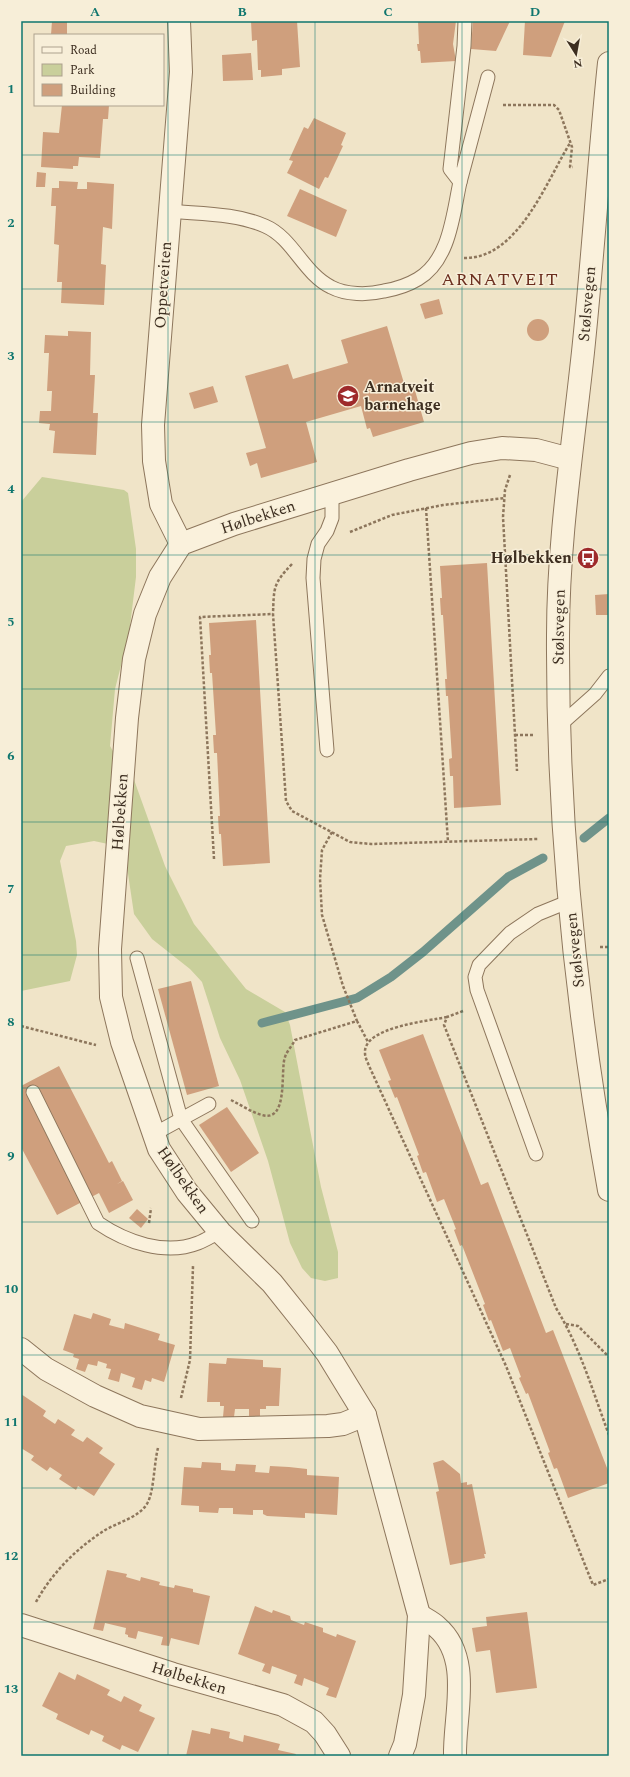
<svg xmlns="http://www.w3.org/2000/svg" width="630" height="1777" viewBox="0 0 630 1777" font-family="Spectral,serif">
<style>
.green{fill:#c9cf9b}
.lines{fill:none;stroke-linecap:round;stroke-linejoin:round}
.stream{stroke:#6f938a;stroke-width:9}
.building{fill:#cf9f7d}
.service-casing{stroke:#8d765c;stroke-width:15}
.minor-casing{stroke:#8d765c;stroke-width:24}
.tertiary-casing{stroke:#8d765c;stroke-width:24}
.path{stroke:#8d765c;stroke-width:2.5;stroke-dasharray:3 2;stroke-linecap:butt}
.service{stroke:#faf1dc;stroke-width:13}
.minor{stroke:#faf1dc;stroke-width:22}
.tertiary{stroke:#faf1dc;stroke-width:22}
.grid{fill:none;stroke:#0f766e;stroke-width:1;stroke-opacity:0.55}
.labels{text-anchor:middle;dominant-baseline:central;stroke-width:3;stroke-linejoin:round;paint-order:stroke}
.street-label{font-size:16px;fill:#3d2e20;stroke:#f7eed8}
.poi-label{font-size:16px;font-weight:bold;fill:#3d2e20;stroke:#f7eed8;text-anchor:start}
.quarter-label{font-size:18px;letter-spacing:1px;fill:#6b2e1e;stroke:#f7eed8}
.neatline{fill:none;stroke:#0f766e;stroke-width:1.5}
.grid-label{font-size:13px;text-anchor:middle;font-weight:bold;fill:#0f766e}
</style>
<rect width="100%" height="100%" fill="#f0e4c8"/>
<polygon class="green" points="42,477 124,490 128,493 136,549 136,577 129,634 115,689 110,746 117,758 128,763 165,866 194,924 246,989 285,1012 290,1025 321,1187 338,1252 338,1278 325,1281 311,1278 302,1268 290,1243 268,1161 240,1080 220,1038 202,982 190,969 152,939 134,914 127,867 108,844 94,841 66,846 60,861 76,941 77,955 70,981 21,991 21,502"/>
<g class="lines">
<g class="stream">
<polyline points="584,838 609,818"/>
<polyline points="262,1023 357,998 391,977 423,952 508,877 543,858"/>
</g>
</g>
<g class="building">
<polygon points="52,21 67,22 67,35 51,35"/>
<polygon points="251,21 297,21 300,67 282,69 282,75 261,77 261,70 258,70 257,40 252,41"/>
<polygon points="418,21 456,21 453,44 456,61 421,63 420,51 418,51 417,44 419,44"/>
<polygon points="473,21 510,21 496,51 471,49"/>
<polygon points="525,21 565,21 551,57 523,55"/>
<polygon points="251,53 253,80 223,81 222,55"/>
<polygon points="62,105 109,105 108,119 103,119 100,158 79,157 78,166 73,166 73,169 41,167 43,132 59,133"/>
<polygon points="314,118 346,133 341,145 343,146 328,178 325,177 319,189 287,173 293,161 289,160 304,127 308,129"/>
<polygon points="37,172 46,173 45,187 36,187"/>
<polygon points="59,181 78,182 77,189 87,189 87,182 114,184 112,229 103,227 101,264 106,265 104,305 61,303 62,282 57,282 59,245 54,244 56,206 51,206 52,188 59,188"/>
<polygon points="300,189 347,210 336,237 287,216"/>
<polygon points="439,299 443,314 425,319 420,304"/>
<circle cx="538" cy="330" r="11"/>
<polygon points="387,326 406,390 414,387 424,422 373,437 370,428 367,429 361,406 306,422 317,462 261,478 257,463 250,466 246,453 266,448 245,376 288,364 293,379 348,363 341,340"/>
<polygon points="68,331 91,332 90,375 95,375 93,413 98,413 96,455 53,453 55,431 49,430 50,424 39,423 40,411 51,411 52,391 47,391 49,353 44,353 45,335 68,336"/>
<polygon points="213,386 218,402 194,409 189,393"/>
<polygon points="487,563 501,805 454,808 453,776 450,776 449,759 452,758 448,696 446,696 445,679 447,679 443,615 441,615 440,598 442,598 440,566"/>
<polygon points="609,594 609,615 596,615 595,595"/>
<polygon points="256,620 270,863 223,866 221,834 219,834 218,816 220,816 217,753 214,753 213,735 216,735 212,673 210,673 209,655 211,655 209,623"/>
<polygon points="191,981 219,1086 187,1095 158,989"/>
<polygon points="423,1034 481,1185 488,1182 546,1333 553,1330 609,1473 609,1483 568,1498 557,1468 554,1469 548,1453 550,1452 528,1393 526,1394 519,1378 521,1377 510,1348 503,1351 491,1320 489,1321 483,1305 485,1304 462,1245 460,1246 454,1230 456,1229 444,1199 437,1202 426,1172 423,1173 417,1156 419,1155 397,1097 395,1098 388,1081 391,1080 379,1050"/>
<polygon points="59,1066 109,1163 112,1161 122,1181 117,1184 123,1181 133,1200 109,1213 99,1193 57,1215 21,1147 21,1086"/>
<polygon points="227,1107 259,1153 231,1172 199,1125"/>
<polygon points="137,1209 148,1219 141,1228 129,1218"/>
<polygon points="93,1313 111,1319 109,1325 124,1329 125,1323 160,1334 158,1340 175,1345 164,1382 152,1378 151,1382 145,1380 142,1390 132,1387 135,1378 121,1373 119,1382 108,1379 111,1369 106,1368 107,1364 98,1361 97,1366 88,1364 85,1372 76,1369 79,1359 73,1357 74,1354 63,1350 74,1314 91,1319"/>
<polygon points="227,1358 263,1360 263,1367 281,1368 279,1406 266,1406 266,1409 260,1409 260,1419 249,1418 249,1409 235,1409 234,1417 223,1417 224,1406 220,1406 220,1402 207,1402 209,1363 226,1364"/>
<polygon points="21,1394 46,1411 43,1416 55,1424 58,1419 75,1430 71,1435 83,1442 87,1437 103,1448 99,1453 115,1464 94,1496 78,1486 76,1490 59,1479 62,1475 50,1467 47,1471 31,1460 34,1456 21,1448"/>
<polygon points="443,1460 460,1474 461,1483 467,1482 467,1485 472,1484 486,1554 484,1554 485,1558 450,1565 436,1492 439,1491 433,1463"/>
<polygon points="202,1462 221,1463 221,1470 235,1471 236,1464 256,1465 255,1472 269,1473 270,1466 289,1467 307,1469 307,1475 339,1477 337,1515 305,1513 305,1518 267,1516 263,1514 263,1510 253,1510 253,1515 233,1514 233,1508 219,1508 218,1513 199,1512 199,1506 181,1505 184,1467 201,1468"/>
<polygon points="107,1570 127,1574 126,1577 140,1581 141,1577 160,1582 159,1585 174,1588 175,1585 193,1589 193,1592 210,1596 199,1645 171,1638 169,1646 161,1645 163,1637 138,1631 136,1639 128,1637 128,1635 125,1634 126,1628 105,1623 103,1631 93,1629"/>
<polygon points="255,1606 272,1613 273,1610 290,1616 291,1620 304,1625 305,1622 323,1628 323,1632 336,1637 337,1634 356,1641 336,1698 326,1695 329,1688 304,1678 302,1686 294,1683 297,1675 272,1666 270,1674 262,1671 265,1664 238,1654"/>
<polygon points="527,1612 537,1688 496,1693 490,1650 476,1652 472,1628 487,1626 486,1617"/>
<polygon points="59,1672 75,1680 77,1674 110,1690 107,1695 121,1702 124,1696 142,1705 139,1711 155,1718 138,1752 122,1745 120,1750 102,1741 104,1736 91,1730 89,1735 56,1719 58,1714 42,1706"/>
<polygon points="211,1728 230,1732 229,1738 243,1742 244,1735 280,1744 278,1750 296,1754 295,1756 186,1756 192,1730 210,1734"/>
</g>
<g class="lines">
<g class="service-casing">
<g id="service">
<polyline points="460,182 488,77"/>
<path d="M169,211C199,214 236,213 265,226C293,238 303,273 331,287C346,295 368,295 384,291C396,289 408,285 418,279C450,260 453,214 460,182L450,169L464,46L465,21"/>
<polyline points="559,726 595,694 609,676"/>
<polyline points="327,750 313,578 314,559 318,544 327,531 332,518 332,494"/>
<polyline points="137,958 181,1119 252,1221"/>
<path d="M33,1092L98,1223C126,1242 165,1256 198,1243C206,1240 213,1235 220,1232"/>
<polyline points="154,1134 209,1104"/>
<polyline points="536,1154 477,990 475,977 479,965 510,933 538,914 570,901"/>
</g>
</g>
<g class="minor-casing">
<g id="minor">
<polyline points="179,21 181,72 153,425 154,461 161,504 181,544"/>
<polyline points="21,1349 46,1369 95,1396 140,1416 199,1429 328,1426 343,1424 365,1415"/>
<path d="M419,1615C425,1619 432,1622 437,1627C473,1658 454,1715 455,1756"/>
<polyline points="21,1625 173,1674 283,1705 314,1722 325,1734 339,1756"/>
<polyline points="400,1756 405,1744 414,1695 419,1615 365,1415 327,1353 304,1323 272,1283 220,1232 187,1192 159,1149 122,1042 111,997 110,949 127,718 134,659 145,614 160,577 181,544 234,524 409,470 471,453 502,448 536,450 570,459"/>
</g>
</g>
<g class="tertiary-casing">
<path id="tertiary" d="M609,63C599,159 593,256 583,352C573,446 558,541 558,635C557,821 576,1008 609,1190"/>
</g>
<g class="path">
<polyline points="503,105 554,105 559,110 572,147 570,167 573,167"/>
<path d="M464,258C518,259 546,182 570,143"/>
<polyline points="510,475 505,490 503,517 517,771"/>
<polyline points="426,508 448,842"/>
<polyline points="350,532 392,515 443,505 505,498"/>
<path d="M292,564C273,584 274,587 273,614L286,801L292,811L350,842L371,844L538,839"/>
<polyline points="515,735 533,735"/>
<polyline points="332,832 322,850 320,879 322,915 343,986 357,1021"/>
<polyline points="214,859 200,617 273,614"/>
<polyline points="600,947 609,947"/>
<path d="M463,1011L447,1017L444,1025L556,1308C580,1347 593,1392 609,1435"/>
<path d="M447,1017C429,1021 363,1027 365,1053C365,1058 368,1063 370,1068L506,1366L593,1585L609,1579"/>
<polyline points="21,1026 96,1045"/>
<path d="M231,1100C241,1105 251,1112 262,1115C289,1123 280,1070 285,1057C287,1051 292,1046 295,1040L357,1021L368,1042"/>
<polyline points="149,1223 151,1208"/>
<polyline points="566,1324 578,1326 609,1357"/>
<polyline points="181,1398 190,1360 193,1266"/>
<path d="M36,1602C52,1573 75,1550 102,1532C117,1522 140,1518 148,1502C154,1490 154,1463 158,1448"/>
</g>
<use href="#service" class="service"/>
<use href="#minor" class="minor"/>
<use href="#tertiary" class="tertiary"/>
</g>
<path class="grid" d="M168,21V1756M315,21V1756M462,21V1756M21,155H609M21,289H609M21,422H609M21,555H609M21,689H609M21,822H609M21,955H609M21,1088H609M21,1222H609M21,1355H609M21,1488H609M21,1622H609"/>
<defs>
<g id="school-disc" transform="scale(1.15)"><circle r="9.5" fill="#9e2a2b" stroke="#f7eed8"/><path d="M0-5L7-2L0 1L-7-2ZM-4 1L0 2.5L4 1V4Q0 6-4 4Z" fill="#fff"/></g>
<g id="bus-disc" transform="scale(1.15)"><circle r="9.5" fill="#9e2a2b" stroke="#f7eed8"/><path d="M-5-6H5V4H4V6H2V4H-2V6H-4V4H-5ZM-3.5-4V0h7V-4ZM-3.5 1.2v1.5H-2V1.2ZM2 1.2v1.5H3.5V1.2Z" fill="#fff"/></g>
</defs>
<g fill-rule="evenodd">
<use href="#school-disc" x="348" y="396"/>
<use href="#bus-disc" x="588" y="558"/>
</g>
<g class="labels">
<g class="street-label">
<text transform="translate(163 285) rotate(-86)">Oppetveiten</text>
<text transform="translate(587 304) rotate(-85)">Stølsvegen</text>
<text transform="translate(258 517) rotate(-18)">Hølbekken</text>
<text transform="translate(559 627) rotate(-89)">Stølsvegen</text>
<text transform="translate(120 812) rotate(-86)">Hølbekken</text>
<text transform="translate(575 950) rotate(-96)">Stølsvegen</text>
<text transform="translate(183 1180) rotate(55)">Hølbekken</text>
<text transform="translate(189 1678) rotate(17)">Hølbekken</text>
</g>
<g class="poi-label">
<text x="364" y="387">Arnatveit<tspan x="364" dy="18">barnehage</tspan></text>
<text x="572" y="558" text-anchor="end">Hølbekken</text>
</g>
<g class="quarter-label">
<text x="500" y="279">ARNATVEIT</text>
</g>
</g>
<rect width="630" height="1777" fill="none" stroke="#f7eed8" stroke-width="44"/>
<rect x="34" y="34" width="130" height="72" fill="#f7eed8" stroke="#ada18e"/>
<rect x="42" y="47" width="20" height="6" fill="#faf1dc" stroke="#ada18e"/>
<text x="70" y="54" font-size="12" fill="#3d2e20">Road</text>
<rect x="42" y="64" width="20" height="12" fill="#c9cf9b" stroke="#ada18e"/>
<text x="70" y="74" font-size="12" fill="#3d2e20">Park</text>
<rect x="42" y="84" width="20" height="12" fill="#cf9f7d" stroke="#ada18e"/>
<text x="70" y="94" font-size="12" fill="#3d2e20">Building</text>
<g transform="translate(576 54) rotate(169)" stroke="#f7eed8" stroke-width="3" paint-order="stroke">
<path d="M0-3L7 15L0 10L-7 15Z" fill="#3d2e20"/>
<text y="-6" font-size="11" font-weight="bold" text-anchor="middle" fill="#3d2e20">N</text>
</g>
<rect x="22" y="22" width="586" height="1733" class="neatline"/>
<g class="grid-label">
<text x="95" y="16">A</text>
<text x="242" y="16">B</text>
<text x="388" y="16">C</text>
<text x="535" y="16">D</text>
<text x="11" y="93">1</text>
<text x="11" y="227">2</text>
<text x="11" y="360">3</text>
<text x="11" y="493">4</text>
<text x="11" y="626">5</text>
<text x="11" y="760">6</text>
<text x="11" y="893">7</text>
<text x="11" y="1026">8</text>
<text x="11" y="1160">9</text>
<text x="11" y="1293">10</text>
<text x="11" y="1426">11</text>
<text x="11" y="1560">12</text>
<text x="11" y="1693">13</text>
</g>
</svg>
